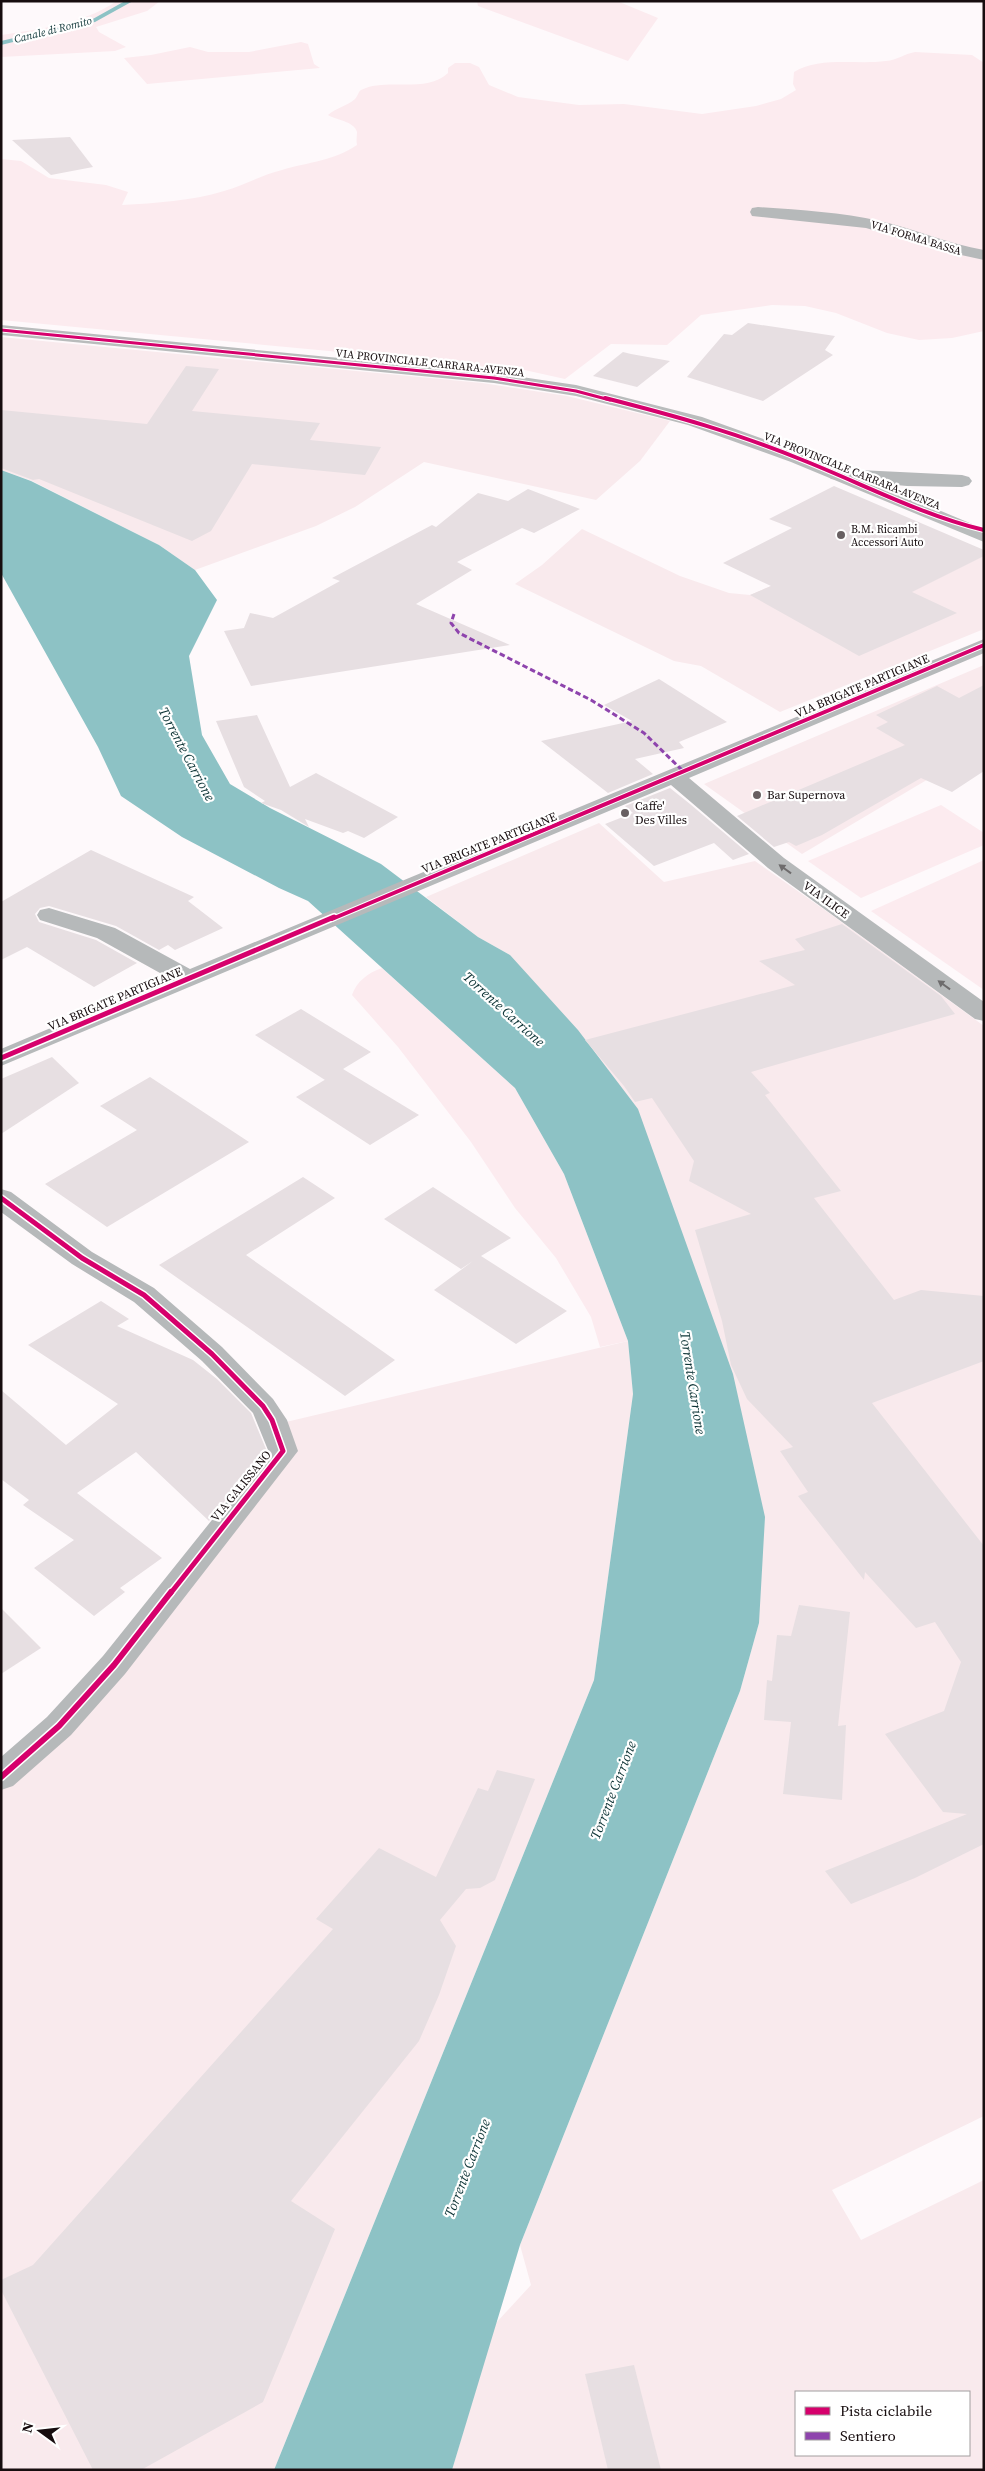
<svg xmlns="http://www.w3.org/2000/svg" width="985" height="2471" viewBox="0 0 985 2471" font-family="'Source Serif 4',serif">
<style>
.built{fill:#f9eaed;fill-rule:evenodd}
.green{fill:#fcebef}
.water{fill:#8dc2c5}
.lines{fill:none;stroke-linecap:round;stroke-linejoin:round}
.stream{fill:#8dc2c5;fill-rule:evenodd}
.building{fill:#e7dfe2}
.minor{fill:#b6b9ba;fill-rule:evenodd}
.major{fill:#b9bcbc;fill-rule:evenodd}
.quiet{stroke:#8e44ad;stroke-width:3;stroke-dasharray:5.5 3;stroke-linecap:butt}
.cycleway-far3-casing{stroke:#fff;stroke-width:5}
.cycleway-far2-casing{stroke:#fff;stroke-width:6}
.cycleway-far1-casing{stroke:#fff;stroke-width:8}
.cycleway-casing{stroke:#fff;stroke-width:9}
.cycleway-far3{stroke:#d6006c;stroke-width:3}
.cycleway-far2{stroke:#d6006c;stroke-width:4}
.cycleway-far1{stroke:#d6006c;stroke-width:5}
.cycleway{stroke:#d6006c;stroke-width:6}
.oneway{fill:#6e6c6d}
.poi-dot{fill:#686062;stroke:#fff;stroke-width:2}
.labels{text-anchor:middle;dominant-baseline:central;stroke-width:4.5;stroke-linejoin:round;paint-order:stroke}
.far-water-label{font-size:11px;font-style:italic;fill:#0c3335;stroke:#fff}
.far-street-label{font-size:11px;fill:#170d0f;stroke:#fff}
.far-poi-label{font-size:11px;fill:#170d0f;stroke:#fff;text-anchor:start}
.street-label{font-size:12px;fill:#170d0f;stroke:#fff}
.poi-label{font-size:12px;fill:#170d0f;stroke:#fff;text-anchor:start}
.water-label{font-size:14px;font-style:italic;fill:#0c3335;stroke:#fff}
</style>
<rect width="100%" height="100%" fill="#fef9fb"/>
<g class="built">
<polygon points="1,337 482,383 567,396 670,421 640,461 596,500 424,462 355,507 316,526 195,570 159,545 32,481 1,470"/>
<polygon points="582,529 680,576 729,593 750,595 771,586 984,552 984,629 780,712 701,666 674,661 515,584 542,565"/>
<polygon points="984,665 984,746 802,854 704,784"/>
<path d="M599,823L664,882L755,861L829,913L984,1026V2116L832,2190L861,2240L984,2180V2470H452L495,2324L531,2285L520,2245L740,1691L759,1623L510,955L478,937L426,897ZM796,2392H969V2455H796Z"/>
<polygon points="628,1341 633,1394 594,1680 274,2470 1,2470 1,1783 286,1444 286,1422"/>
</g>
<g class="green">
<path d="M117,1H160L147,11L96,27L99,32L126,47L115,51L1,57V35C40,29 83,24 117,1Z"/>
<polygon points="477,1 617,1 658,18 628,61 478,6"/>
<polygon points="301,42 308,44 314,64 320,68 147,84 124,58 151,55 190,47 208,52 249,52"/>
<path d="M915,52L972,55L984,63V331L952,338L919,340L887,333L836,313L805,306L772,305L701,315L667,345L611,344L565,379L520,369L513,372L329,351L1,320V159L21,161L49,178L106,185L128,192L122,205C156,203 191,201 224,191C244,185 262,175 282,170C308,162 334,161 357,145C356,140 357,136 357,132C354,121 336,120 328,115C336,108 347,106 355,99C358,96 358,92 361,90C386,77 426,94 448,73V68L455,63H470L479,67L489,85L518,97L579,105L624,104L702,114L756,106L781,99L796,90L793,84L794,72C820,56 857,65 886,61C897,60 904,54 915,52Z"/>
<polygon points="941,805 984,833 984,845 861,898 808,861"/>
<polygon points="984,860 984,990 871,911"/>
<path d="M382,968L515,1088L564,1174L628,1341L600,1347L591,1317L556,1258L515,1208L471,1142L398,1047L352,995C357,981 368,973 382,968Z"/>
</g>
<polygon class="water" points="1,470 31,481 159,545 195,570 217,600 189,656 202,735 230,784 270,808 381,864 478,937 510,955 578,1030 638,1109 733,1374 765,1517 759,1623 740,1691 520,2245 452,2470 274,2470 594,1680 633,1394 628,1341 564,1174 515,1088 308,901 279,888 182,837 121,796 98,747 1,573"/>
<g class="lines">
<polygon class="stream" points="125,1 133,1 95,22 1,45 1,41 91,20"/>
</g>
<g class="building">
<polygon points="70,137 93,167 51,175 12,140"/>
<polygon points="748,323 835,336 825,350 833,355 763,401 687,377 724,334 732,335"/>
<polygon points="623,352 631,354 670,361 637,387 593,376"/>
<polygon points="186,366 219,369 192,411 320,423 310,440 381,447 365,475 252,464 211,531 192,541 39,479 33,480 1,468 1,410 147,424"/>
<polygon points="834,486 984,550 984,556 912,592 957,613 859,656 750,595 771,586 723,563 792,528 769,519"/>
<polygon points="528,489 580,509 534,533 522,528 457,562 472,570 416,604 510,645 251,686 224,631 244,628 250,613 273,618 340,581 332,578 432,525 436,527 478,493 508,501"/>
<polygon points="659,679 727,722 679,742 684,748 635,759 653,774 608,793 541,741 632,721 604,705"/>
<polygon points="984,685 984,771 952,792 921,778 822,835 796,846 789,842 774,847 737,816 905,745 876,728 888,722 876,715 937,686 959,698"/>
<polygon points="257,715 290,787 316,773 398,817 364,838 348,831 343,833 305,819 309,827 281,810 261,803 265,801 244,787 216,721"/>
<polygon points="670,788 690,804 749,854 733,860 714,843 654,866 605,824 633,813 625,806"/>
<polygon points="91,850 194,897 188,901 223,928 175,950 168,945 159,950 116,926 49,906 40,908 35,914 39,922 96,940 137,963 94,987 27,947 1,960 1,902"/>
<polygon points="842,924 941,996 955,1014 751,1072 770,1093 765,1095 841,1191 814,1198 894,1300 921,1290 984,1296 984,1361 872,1403 984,1546 984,1844 915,1878 851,1904 825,1871 967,1814 943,1812 885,1734 944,1711 961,1662 935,1622 916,1628 865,1572 864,1580 798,1496 808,1492 780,1451 793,1447 747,1399 731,1365 722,1321 695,1230 751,1214 689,1181 694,1161 652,1098 635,1102 624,1086 585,1040 795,985 759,961 805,950 795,939"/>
<polygon points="301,1009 371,1052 343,1069 419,1115 370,1145 296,1097 343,1069 325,1080 255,1035"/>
<polygon points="52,1057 79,1083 1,1134 1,1079"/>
<polygon points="150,1077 249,1142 107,1227 45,1184 137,1130 100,1106"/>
<polygon points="303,1177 335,1198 246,1255 395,1360 345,1396 159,1265"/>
<polygon points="433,1187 511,1238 481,1256 567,1311 516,1344 434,1290 473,1261 461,1269 384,1219"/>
<polygon points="101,1301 129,1319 117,1326 193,1360 217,1379 251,1413 266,1449 209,1521 136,1452 77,1493 162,1558 120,1588 125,1592 94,1616 34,1568 74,1540 23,1505 29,1500 1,1479 1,1390 66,1445 118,1404 28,1345"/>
<polygon points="799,1605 850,1612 838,1726 846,1725 842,1800 783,1794 791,1722 764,1720 767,1680 772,1681 777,1635 791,1636"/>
<polygon points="1,1608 41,1648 1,1674"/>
<polygon points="497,1770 535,1779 495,1880 480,1888 466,1889 440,1920 456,1946 439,1995 419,2041 291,2201 335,2229 263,2402 141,2470 93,2470 1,2290 1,2280 33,2265 333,1929 316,1919 379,1848 436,1877 478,1788 488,1791"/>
<polygon points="634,2365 661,2470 608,2470 585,2374"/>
</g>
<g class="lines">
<g class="minor">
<path d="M758,207C799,210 840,212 880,221C915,229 948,244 984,250V260L952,253L866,228L752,216L750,212L752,208Z"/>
<polygon points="838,469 962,475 969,477 972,481 969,485 962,487 907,486 831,479 828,475 831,471"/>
<polygon points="984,639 984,653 689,778 784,858 984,1002 984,1021 975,1019 768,868 671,785 1,1066 1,1049 169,978 97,938 40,920 37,915 40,910 49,908 115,928 190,969"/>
<polygon points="1,1189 11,1192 92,1252 154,1288 222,1347 273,1399 287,1420 298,1451 125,1674 71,1735 13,1786 1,1790 1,1757 47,1717 103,1656 268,1450 253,1413 202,1361 134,1302 72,1264 1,1212"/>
</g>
<polygon class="major" points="1,325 494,373 576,385 702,417 805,454 984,529 984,542 791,462 688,425 576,396 494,383 1,335"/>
<polyline class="quiet" points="454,614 451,623 459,633 591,700 644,733 685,773"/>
<g class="cycleway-far3-casing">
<polyline id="cycleway-far3" points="1,330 494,378 576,391 610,400"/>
</g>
<g class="cycleway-far2-casing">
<g id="cycleway-far2">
<path d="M605,398C672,415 737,433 800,459C861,483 921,515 984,530"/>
<polyline points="332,919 984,645"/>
</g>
</g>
<g class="cycleway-far1-casing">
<g id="cycleway-far1">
<polyline points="1,1058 334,917"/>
<polyline points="1,1198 82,1258 144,1295 212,1354 263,1406 272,1420 283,1451 170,1594"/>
</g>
</g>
<g class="cycleway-casing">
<polyline id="cycleway" points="1,1777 59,1726 114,1665 171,1592"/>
</g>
<use href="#cycleway-far3" class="cycleway-far3"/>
<use href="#cycleway-far2" class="cycleway-far2"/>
<use href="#cycleway-far1" class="cycleway-far1"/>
<use href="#cycleway" class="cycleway"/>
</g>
<defs><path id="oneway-solid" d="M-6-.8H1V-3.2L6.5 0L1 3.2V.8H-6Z" transform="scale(1.25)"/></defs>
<g class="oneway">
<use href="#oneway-solid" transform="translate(785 869) rotate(-144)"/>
<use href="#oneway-solid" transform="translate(944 985) rotate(-144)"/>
</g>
<g class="poi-dot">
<circle cx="841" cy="535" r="5"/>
<circle cx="757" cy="795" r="5"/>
<circle cx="625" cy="813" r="5"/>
</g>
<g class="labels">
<g class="far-water-label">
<text transform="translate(53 30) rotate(-14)">Canale di Romito</text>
</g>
<g class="far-street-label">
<text transform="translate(916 238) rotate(17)">VIA FORMA BASSA</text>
<text transform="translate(430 363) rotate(6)">VIA PROVINCIALE CARRARA-AVENZA</text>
<text transform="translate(852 471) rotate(22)">VIA PROVINCIALE CARRARA-AVENZA</text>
</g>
<g class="far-poi-label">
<text x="851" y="529">B.M. Ricambi<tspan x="851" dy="13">Accessori Auto</tspan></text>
</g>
<g class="street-label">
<text transform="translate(862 686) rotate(-23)">VIA BRIGATE PARTIGIANE</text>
<text transform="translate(489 843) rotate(-22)">VIA BRIGATE PARTIGIANE</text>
<text transform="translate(826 900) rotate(36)">VIA ILICE</text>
<text transform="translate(115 999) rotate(-23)">VIA BRIGATE PARTIGIANE</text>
<text transform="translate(241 1486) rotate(-51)">VIA GALISSANO</text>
</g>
<g class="poi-label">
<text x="767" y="795">Bar Supernova</text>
<text x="635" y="806">Caffe'<tspan x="635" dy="14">Des Villes</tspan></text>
</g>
<g class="water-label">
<text transform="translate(187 754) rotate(62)">Torrente Carrione</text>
<text transform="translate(504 1009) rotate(42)">Torrente Carrione</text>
<text transform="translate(693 1383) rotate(81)">Torrente Carrione</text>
<text transform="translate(613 1790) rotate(-69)">Torrente Carrione</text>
<text transform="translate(467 2168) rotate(-69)">Torrente Carrione</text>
</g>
</g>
<rect width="985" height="2471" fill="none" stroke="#170d0f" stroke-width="5"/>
<rect x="795" y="2391" width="175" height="65" fill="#ffffff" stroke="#a29e9f"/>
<rect x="805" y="2407" width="25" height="8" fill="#d6006c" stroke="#a29e9f"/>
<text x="840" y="2416" font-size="15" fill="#170d0f">Pista ciclabile</text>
<rect x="805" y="2432" width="25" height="8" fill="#8e44ad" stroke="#a29e9f"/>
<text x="840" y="2441" font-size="15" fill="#170d0f">Sentiero</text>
<g transform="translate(40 2431) rotate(285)" stroke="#ffffff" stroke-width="4" paint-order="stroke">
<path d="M0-4L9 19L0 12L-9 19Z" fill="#170d0f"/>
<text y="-8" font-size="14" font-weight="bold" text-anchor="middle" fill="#170d0f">N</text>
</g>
</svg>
